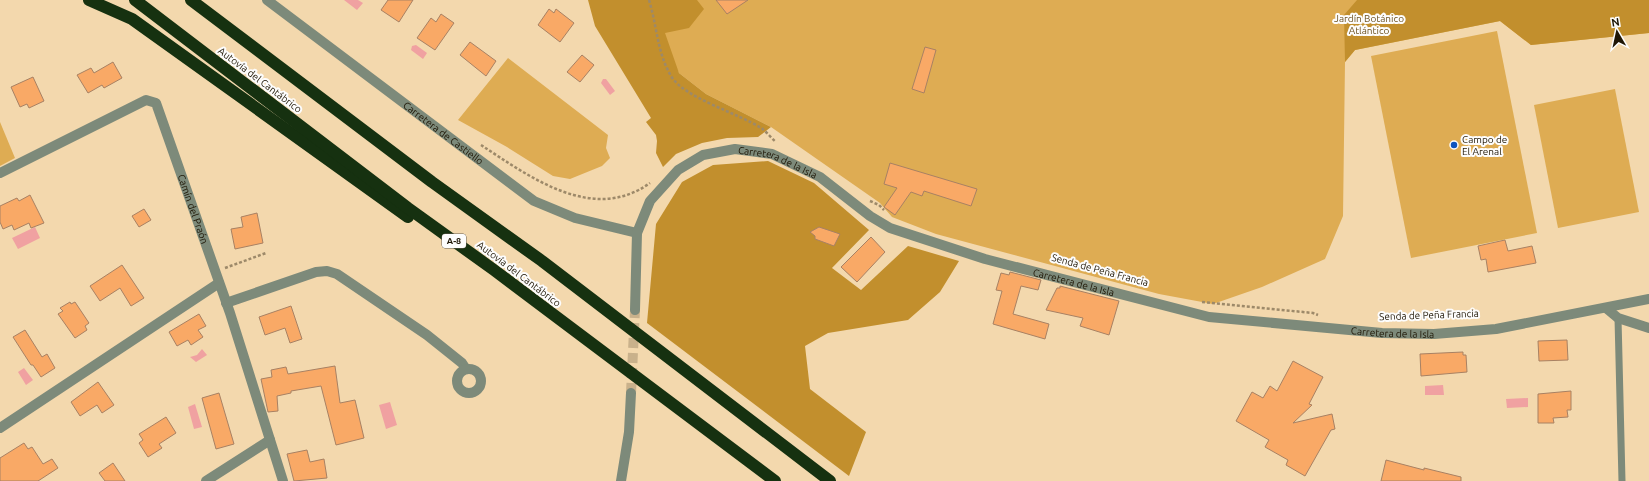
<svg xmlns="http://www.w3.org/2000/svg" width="1649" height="481" viewBox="0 0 1649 481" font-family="Ubuntu,sans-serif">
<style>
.green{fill:#deac53}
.forest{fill:#c28f2d}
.water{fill:#f0a1a1}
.building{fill:#f9a966;stroke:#a88163}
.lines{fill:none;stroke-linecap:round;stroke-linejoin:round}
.street-tunnel{stroke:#c9b18b;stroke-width:10;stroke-dasharray:10 5;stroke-linecap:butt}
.path{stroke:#9d8969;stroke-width:2.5;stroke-dasharray:3 2;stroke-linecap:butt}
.lane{stroke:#7d8a7a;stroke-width:7}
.street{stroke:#7d8a7a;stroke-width:10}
.highway{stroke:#163110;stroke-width:12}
.poi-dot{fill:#0d54bf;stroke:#fdfdfd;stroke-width:1.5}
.labels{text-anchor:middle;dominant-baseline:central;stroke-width:4;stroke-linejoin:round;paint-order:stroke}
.shield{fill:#fdfdfd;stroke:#625b4f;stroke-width:1}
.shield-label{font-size:9px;font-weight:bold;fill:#1f1605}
.park-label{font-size:10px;fill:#6c5120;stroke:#fdfdfd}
.street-label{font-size:10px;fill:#1f1605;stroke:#fdfdfd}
.poi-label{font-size:10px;fill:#1f1605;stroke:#fdfdfd;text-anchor:start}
</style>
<rect width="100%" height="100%" fill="#f3d8ad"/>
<g class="green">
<polygon points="660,0 1649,0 1649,33 1531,45 1500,21 1355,50 1345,62 1343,216 1325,259 1262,287 1213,304 1159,294 936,234 892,217 880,203 771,127 706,94 679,73 667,50"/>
<polygon points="1497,31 1537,233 1411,258 1371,56"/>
<polygon points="508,58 608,135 606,148 610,158 602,166 570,179 553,176 507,147 458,120"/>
<polygon points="1615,89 1639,212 1558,228 1534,105"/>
<polygon points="0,122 15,158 0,166"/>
</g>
<g class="forest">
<polygon points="588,0 697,0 704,9 689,28 665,33 679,73 706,94 771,127 758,137 727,138 702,143 676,154 663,167 656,153 657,141 656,135 646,122 651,118 595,26"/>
<polygon points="1357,0 1649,0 1649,33 1531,45 1500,21 1355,50 1345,62 1344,15"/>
<polygon points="768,161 814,183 869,230 832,268 861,290 908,246 959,261 940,292 908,320 828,333 805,346 810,389 866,432 849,476 647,323 656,224 682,182 713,165"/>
</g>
<g class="water">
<polygon points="344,0 358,0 363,3 357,10"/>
<polygon points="416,45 427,53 423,59 411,50 412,46"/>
<polygon points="603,79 606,79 615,91 610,95 601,83"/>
<polygon points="35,227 40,238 18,249 12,238"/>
<polygon points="202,349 207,355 196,362 190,357 197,355"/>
<polygon points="24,368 33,380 26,385 18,372"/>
<polygon points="1443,385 1444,395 1425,395 1425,386"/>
<polygon points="1528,398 1528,407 1507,408 1506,399"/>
<polygon points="390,402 397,425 386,429 379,405"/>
<polygon points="195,404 202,427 194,429 188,407"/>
</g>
<g class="building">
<polygon points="388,0 413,0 399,22 381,10"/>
<polygon points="716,0 748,0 727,14"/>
<polygon points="549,9 554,13 556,9 574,23 560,42 538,25"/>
<polygon points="441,14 454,23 435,50 417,38 431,18 436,22"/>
<polygon points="470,42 496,61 486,76 460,55"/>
<polygon points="925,47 936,50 924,93 912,89"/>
<polygon points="582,55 594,65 580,82 567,72"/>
<polygon points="113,62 122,78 104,88 102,85 88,93 77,75 91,68 94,73"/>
<polygon points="33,77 44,101 29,108 27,104 20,107 11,87"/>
<polygon points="890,163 977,189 971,206 924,191 922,196 911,192 895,215 884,207 897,188 884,184"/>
<polygon points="30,195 44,223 31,228 29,223 14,230 12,225 3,229 0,222 0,206 17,198 19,201"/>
<polygon points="144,209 151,220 139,227 132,216"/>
<polygon points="257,213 263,243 235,249 231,229 243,227 241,217"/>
<polygon points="819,227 840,234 834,246 815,239 815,236 810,232"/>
<polygon points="871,237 885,252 857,282 841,267"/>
<polygon points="1505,240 1508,251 1532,246 1536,263 1488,272 1486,259 1481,260 1478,246"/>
<polygon points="122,265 144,298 131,306 120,288 100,301 90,286"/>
<polygon points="1010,272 1041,280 1038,290 1021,286 1013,314 1049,324 1045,339 993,324 1002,291 996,290 1001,273 1009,275"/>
<polygon points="1060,286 1119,301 1109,335 1080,326 1083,318 1046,310 1057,288 1060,288"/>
<polygon points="70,302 71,304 75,302 89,323 85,326 87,330 75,338 58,314 63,311 60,308"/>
<polygon points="291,306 302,339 290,343 285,328 265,335 259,317"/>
<polygon points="199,314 206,326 198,330 203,337 191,345 188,340 177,346 169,332"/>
<polygon points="25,330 42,357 47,354 55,368 41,377 33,365 31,365 13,337"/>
<polygon points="1567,340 1568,360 1539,361 1538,341"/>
<polygon points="1463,352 1463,355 1466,355 1467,372 1421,376 1420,354"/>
<polygon points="1293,361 1323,377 1309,404 1312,405 1293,423 1332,414 1335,429 1331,430 1305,476 1286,465 1288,460 1265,447 1269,440 1236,421 1252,392 1263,398 1270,386 1277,391"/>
<polygon points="335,366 340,403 355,400 364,438 336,445 321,386 291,391 291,393 277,396 278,411 268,412 261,379 272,377 271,370 286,367 288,374"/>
<polygon points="98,382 114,405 102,413 97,405 80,416 71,402"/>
<polygon points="1571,391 1571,410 1567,410 1568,417 1553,418 1554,423 1538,423 1538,394"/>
<polygon points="219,393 234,444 216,449 202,398"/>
<polygon points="166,417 176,433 159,444 162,448 148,457 139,443 143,440 139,434"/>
<polygon points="24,443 28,449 32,447 43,464 52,459 58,468 38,481 0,481 0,458"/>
<polygon points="307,450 310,462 324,459 327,478 294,481 287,454"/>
<polygon points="1386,460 1424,470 1424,468 1461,477 1461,481 1381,481"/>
<polygon points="113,463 125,481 105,481 99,473"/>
</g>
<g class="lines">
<polyline class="street-tunnel" points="631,393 635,310"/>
<g class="path">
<path d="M649,0C657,26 657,52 671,76C684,98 738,113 761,128C766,131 771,138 776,142"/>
<path d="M481,145C530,177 593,224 650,183"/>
<polyline points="870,201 879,205 884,210"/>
<polyline points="225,268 266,253"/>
<polyline points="1202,302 1313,313 1318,315"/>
</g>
<polyline class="lane" points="1618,318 1622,481"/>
<g class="street">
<path id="s1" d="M267,0L534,201L575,218L637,233"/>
<path id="s2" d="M0,173L146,100L156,103L230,313L283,481"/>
<polyline points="226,303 316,272 327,271 337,274 427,335 462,363 466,369"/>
<polyline points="1606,308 1618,318 1649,328"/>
<path id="s3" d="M635,310L637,233L650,201L678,170L703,155L735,149L772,154L820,177L870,216L890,228L985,259L1209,317L1382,333L1434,334L1496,329L1649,299"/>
<circle cx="469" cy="381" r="12"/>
<polyline points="0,428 219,283"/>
<polyline points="206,481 270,440"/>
<polyline points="621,481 629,432 631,393"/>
</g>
<g class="highway">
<polyline points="89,0 132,19 408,217"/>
<polyline points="135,0 408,208 494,270 775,481"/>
<polyline points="191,0 432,182 542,261 830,481"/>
</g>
</g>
<circle class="poi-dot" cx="1454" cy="145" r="4"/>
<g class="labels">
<rect class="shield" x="442" y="234" width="24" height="14" rx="3"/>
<g class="shield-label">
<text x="454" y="241">A-8</text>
</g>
<g class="park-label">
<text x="1369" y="18">Jardín Botánico<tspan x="1369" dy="12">Atlántico</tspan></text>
</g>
<g class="street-label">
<text transform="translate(260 80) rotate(37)">Autovía del Cantábrico</text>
<text stroke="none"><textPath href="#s1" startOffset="221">Carretera de Castiello</textPath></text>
<text stroke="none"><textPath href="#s3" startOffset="260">Carretera de la Isla</textPath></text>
<text stroke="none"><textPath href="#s2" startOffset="286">Camín del Praón</textPath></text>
<text transform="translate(1100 270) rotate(15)">Senda de Peña Francia</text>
<text transform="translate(519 274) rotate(37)">Autovía del Cantábrico</text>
<text stroke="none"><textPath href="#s3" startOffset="584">Carretera de la Isla</textPath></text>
<text transform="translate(1429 315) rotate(-2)">Senda de Peña Francia</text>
<text stroke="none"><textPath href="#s3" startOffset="908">Carretera de la Isla</textPath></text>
</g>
<g class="poi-label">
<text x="1462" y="139">Campo de<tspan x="1462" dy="12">El Arenal</tspan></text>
</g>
</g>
<g transform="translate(1617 32) rotate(351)" stroke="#fdfdfd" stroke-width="3" paint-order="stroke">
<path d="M0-3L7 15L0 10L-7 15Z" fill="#1f1605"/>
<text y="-6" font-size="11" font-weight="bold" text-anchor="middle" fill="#1f1605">N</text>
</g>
</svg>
